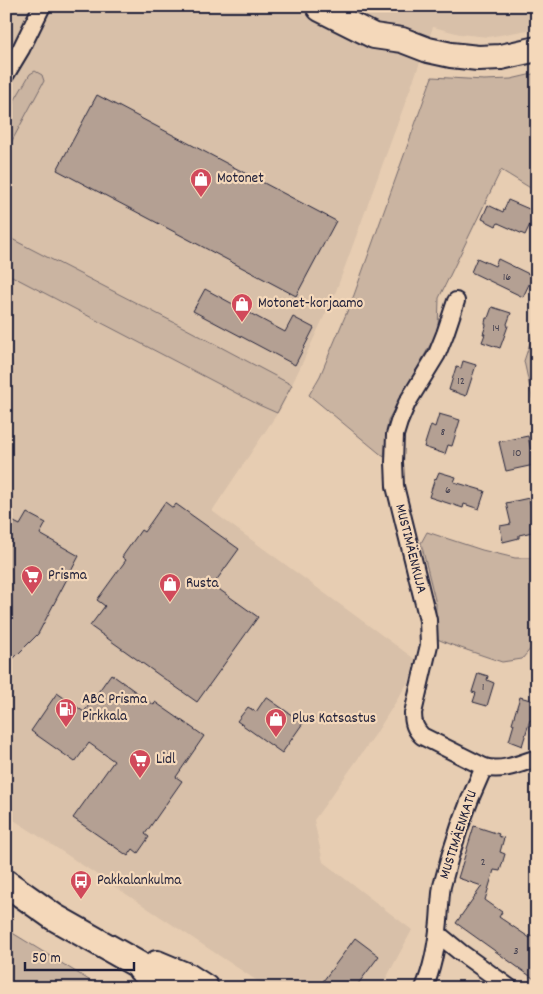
<svg xmlns="http://www.w3.org/2000/svg" width="543" height="994" viewBox="0 0 543 994" font-family="Dekko,sans-serif">
<style>
.built{fill:#d8c0a9}
.green{fill:#cab4a1;stroke:#766b6e}
.building{fill:#b4a093;stroke:#22223b}
.lines{fill:none;stroke-linecap:round;stroke-linejoin:round}
.minor-casing{stroke:#22223b;stroke-width:20}
.secondary-casing{stroke:#22223b;stroke-width:28}
.primary-casing{stroke:#22223b;stroke-width:30}
.minor{stroke:#f4d8ba;stroke-width:16}
.secondary{stroke:#f4d8ba;stroke-width:24}
.primary{stroke:#f4d8ba;stroke-width:26}
.labels{text-anchor:middle;dominant-baseline:central;stroke-width:4.5;stroke-linejoin:round;paint-order:stroke}
.number-label{font-size:12px;fill:#464251}
.poi-label{font-size:15px;fill:#22223b;stroke:#f4d8ba;text-anchor:start}
.street-label{font-size:15px;fill:#22223b;stroke:#f4d8ba}
</style>
<rect width="100%" height="100%" fill="#e7cdb2"/>
<filter id="ink" filterUnits="userSpaceOnUse"><feTurbulence type="fractalNoise" baseFrequency=".02" numOctaves="2"/><feDisplacementMap in="SourceGraphic" scale="10" xChannelSelector="R" yChannelSelector="G"/><feConvolveMatrix kernelMatrix="1 2 1 2 8 2 1 2 1" color-interpolation-filters="sRGB"/></filter>
<g filter="url(#ink)">
<polygon class="built" points="6,6 537,6 537,27 534,29 488,37 460,34 433,27 336,291 281,408 212,511 420,663 375,735 314,820 323,862 412,930 381,988 268,988 34,833 6,815"/>
<g class="green">
<polygon points="35,71 42,75 44,81 6,152 6,115 30,74"/>
<polygon points="537,73 537,192 501,170 439,298 438,331 388,420 384,457 309,395 320,376 354,295 432,77 484,80 511,79"/>
<polygon points="6,236 181,326 292,385 277,413 259,405 6,273"/>
<polygon points="537,322 537,420 524,361"/>
<polygon points="427,532 482,550 515,558 532,558 537,546 537,641 522,659 502,662 449,644 435,638 436,604 421,543"/>
<polygon points="6,929 102,988 6,988"/>
</g>
<g class="building">
<polygon points="97,95 336,221 296,296 57,170"/>
<polygon points="508,200 536,212 525,235 498,223 496,226 482,219 488,205 503,212"/>
<polygon points="477,258 495,266 498,259 533,276 523,297 471,272"/>
<polygon points="205,289 285,332 293,317 314,328 295,365 193,311"/>
<polygon points="492,307 511,313 507,324 508,326 500,348 482,342 485,334 483,334 486,325 485,323 486,318 488,318"/>
<polygon points="463,361 476,365 466,396 449,390 456,367 461,368"/>
<polygon points="439,414 460,420 452,446 448,445 445,454 424,447 431,425 435,427"/>
<polygon points="528,436 534,465 506,471 499,442"/>
<polygon points="439,472 456,477 454,482 485,491 479,509 464,504 463,508 429,497 435,478 436,479"/>
<polygon points="529,498 532,511 535,511 537,518 537,531 519,535 519,538 503,542 500,526 511,524 506,503"/>
<polygon points="165,502 173,508 176,504 239,549 213,585 258,617 197,702 90,626 105,606 97,600 126,560 122,557 141,530 144,532"/>
<polygon points="27,513 46,523 40,534 79,556 38,634 6,666 6,518 20,525"/>
<polygon points="478,673 488,676 487,680 494,683 487,706 473,702 476,693 472,692"/>
<polygon points="111,674 154,705 155,702 204,736 176,777 182,781 145,834 149,837 138,853 133,849 128,856 73,818 114,761 89,743 75,762 31,731 57,693 84,712"/>
<polygon points="266,697 303,723 282,753 237,721 248,707 256,712"/>
<polygon points="520,697 537,702 537,722 530,720 522,746 509,741 514,724 512,723"/>
<polygon points="474,826 499,834 498,836 504,838 500,852 505,854 500,871 494,870 485,900 502,912 499,917 530,938 537,929 537,981 456,923 482,886 458,878"/>
<polygon points="355,938 379,956 355,988 318,988"/>
</g>
<g class="lines">
<g class="minor-casing">
<g id="minor">
<polyline points="6,74 21,49 42,6"/>
<path d="M456,301L445,334L437,354L407,403L399,422L395,435L394,462L395,486L428,620L429,645L413,713C413,723 415,729 422,736L484,767C502,772 519,764 537,758"/>
<polyline points="438,934 460,952 510,988"/>
<path d="M424,988C433,967 437,943 439,921C440,910 440,897 442,886C452,845 466,806 484,767"/>
</g>
</g>
<g class="secondary-casing">
<polyline id="secondary" points="318,6 320,9 374,36 402,40 428,50 451,55 478,58 501,57 537,49"/>
</g>
<g class="primary-casing">
<g id="primary">
<polyline points="6,883 54,917 139,965 141,969 145,972 149,973 169,988"/>
<polyline points="157,964 188,977 205,988"/>
</g>
</g>
<use href="#minor" class="minor"/>
<use href="#secondary" class="secondary"/>
<use href="#primary" class="primary"/>
</g>
</g>
<defs>
<g id="shop-pin" transform="scale(1.125)"><path d="M0 17L-7.5 6A9.5 9.5 0 1 1 7.5 6Z" fill="#d1495b" stroke="#f4d8ba"/><path d="M-5-2.5h2.3a2.7 3.5 0 0 1 5.4 0H5L5.5 6h-11ZM-1.5-2.5h3a1.5 2.3 0 0 0-3 0Z" fill="#fff"/></g>
<g id="supermarket-pin" transform="scale(1.125)"><path d="M0 17L-7.5 6A9.5 9.5 0 1 1 7.5 6Z" fill="#d1495b" stroke="#f4d8ba"/><path d="M-6-5.5h2.5l.6 2H6L4.5 2H-2.5L-4.4-4H-6ZM-1.5 3.2a1.3 1.3 0 1 0 .1 0ZM3 3.2a1.3 1.3 0 1 0 .1 0Z" fill="#fff"/></g>
<g id="fuel-pin" transform="scale(1.125)"><path d="M0 17L-7.5 6A9.5 9.5 0 1 1 7.5 6Z" fill="#d1495b" stroke="#f4d8ba"/><path d="M-5.5-6h7V0h2V4h1.3V-2.5L3-4.5l.8-.8L6-3V5H2.5V1h-1V6h-7ZM-4.2-4.7v3.2H.2V-4.7Z" fill="#fff"/></g>
<g id="bus-pin" transform="scale(1.125)"><path d="M0 17L-7.5 6A9.5 9.5 0 1 1 7.5 6Z" fill="#d1495b" stroke="#f4d8ba"/><path d="M-5-6H5V4H4V6H2V4H-2V6H-4V4H-5ZM-3.5-4V0h7V-4ZM-3.5 1.2v1.5H-2V1.2ZM2 1.2v1.5H3.5V1.2Z" fill="#fff"/></g>
</defs>
<g fill-rule="evenodd">
<use href="#shop-pin" x="201" y="179"/>
<use href="#shop-pin" x="242" y="304"/>
<use href="#supermarket-pin" x="32" y="576"/>
<use href="#shop-pin" x="170" y="584"/>
<use href="#fuel-pin" x="66" y="709"/>
<use href="#shop-pin" x="276" y="719"/>
<use href="#supermarket-pin" x="140" y="760"/>
<use href="#bus-pin" x="81" y="881"/>
</g>
<g class="labels">
<g class="number-label">
<text x="507" y="277">16</text>
<text x="496" y="328">14</text>
<text x="461" y="381">12</text>
<text x="443" y="432">8</text>
<text x="517" y="453">10</text>
<text x="448" y="490">6</text>
<text x="483" y="687">1</text>
<text x="483" y="862">2</text>
<text x="516" y="951">3</text>
</g>
<g class="poi-label">
<text x="217" y="179">Motonet</text>
<text x="258" y="304">Motonet-korjaamo</text>
<text x="48" y="576">Prisma</text>
<text x="186" y="584">Rusta</text>
<text x="82" y="700">ABC Prisma<tspan x="82" dy="17">Pirkkala</tspan></text>
<text x="292" y="719">Plus Katsastus</text>
<text x="156" y="760">Lidl</text>
<text x="97" y="881">Pakkalankulma</text>
</g>
<g class="street-label">
<text transform="translate(410 549) rotate(76)">MUSTIMÄENKUJA</text>
<text transform="translate(459 835) rotate(-72)">MUSTIMÄENKATU</text>
</g>
</g>
<rect width="543" height="994" fill="none" stroke="#f4d8ba" stroke-width="25"/>
<rect x="12" y="12" width="518" height="969" fill="none" stroke="#22223b" stroke-width="2" filter="url(#ink)"/>
<path d="M25 962v8h109v-8" fill="none" stroke="#22223b" stroke-width="2.5"/>
<text x="32" y="962" font-size="15" fill="#22223b" stroke="#f4d8ba" stroke-width="4" paint-order="stroke">50 m</text>
</svg>
